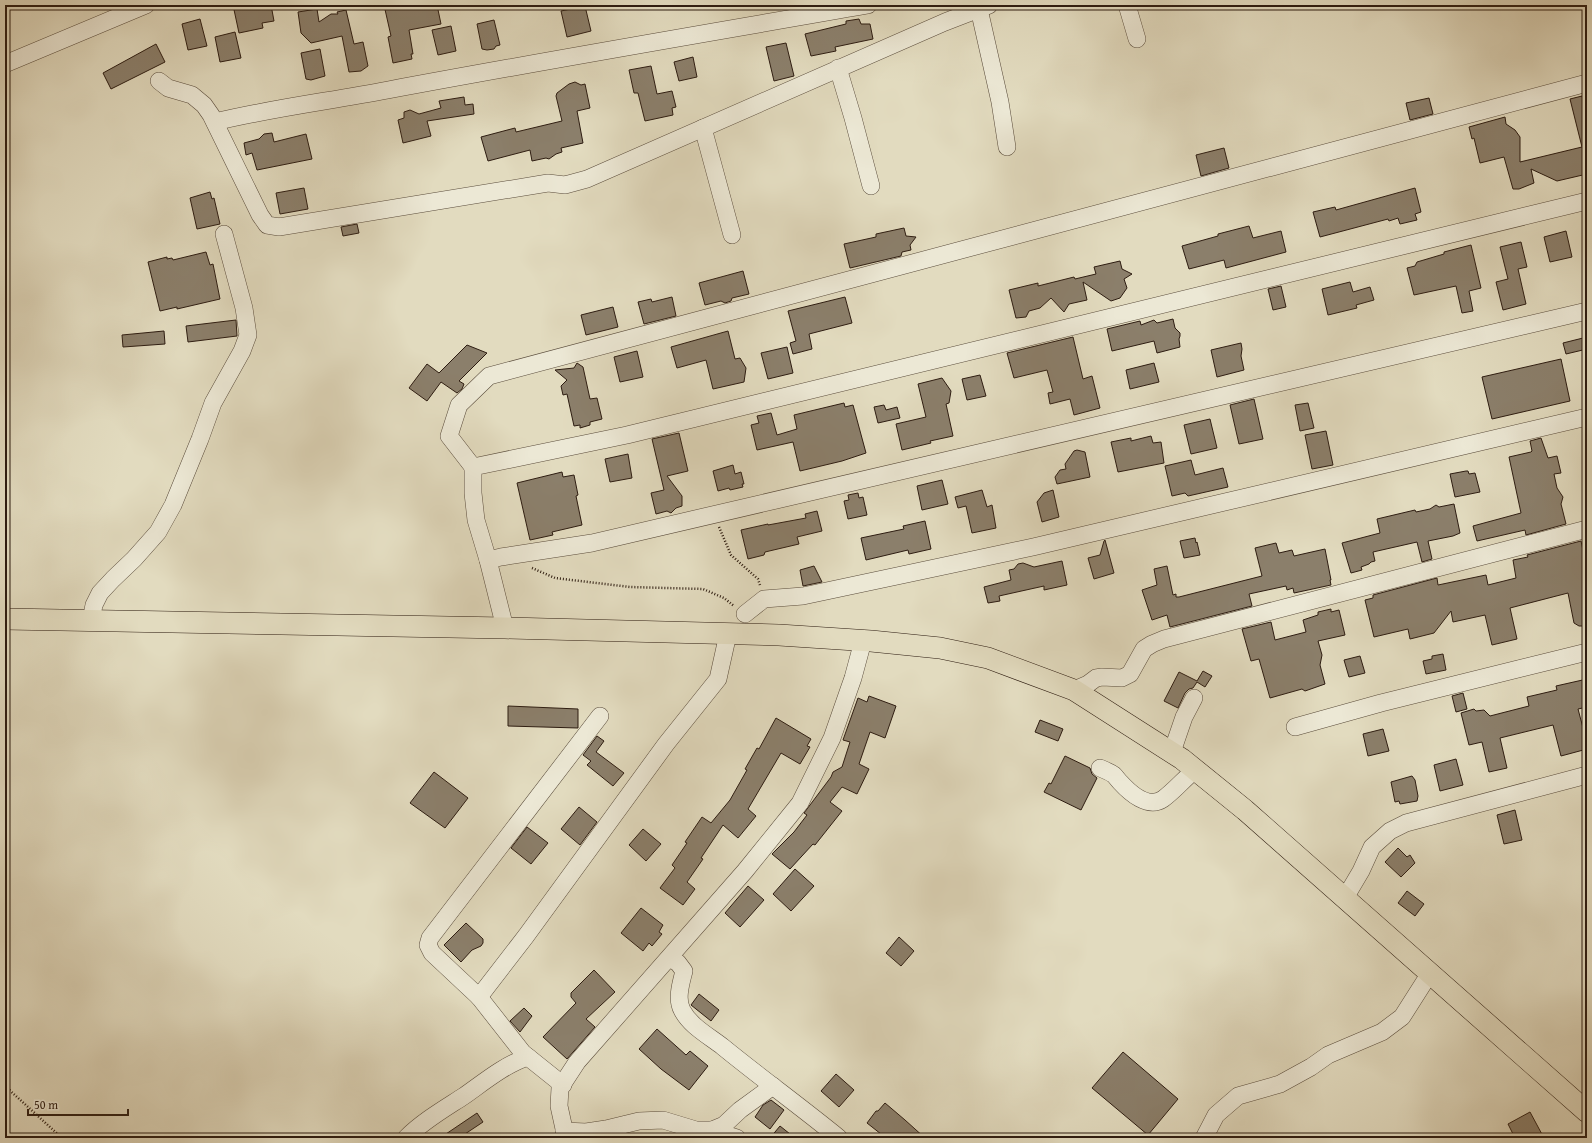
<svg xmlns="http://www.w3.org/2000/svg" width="1592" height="1143" viewBox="0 0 1592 1143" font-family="'Gentium Book Plus',serif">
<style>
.building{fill:#8b7f6b;stroke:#2d1c11}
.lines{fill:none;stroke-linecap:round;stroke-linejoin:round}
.minor-casing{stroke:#5a4c3c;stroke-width:18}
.major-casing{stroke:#2d1c11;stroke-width:22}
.path{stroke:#2d1c11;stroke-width:2.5;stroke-dasharray:1 2;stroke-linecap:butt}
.minor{stroke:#ece8d5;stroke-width:17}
.major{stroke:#e2dbbf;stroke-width:21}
</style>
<rect width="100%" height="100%" fill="#e2dbbf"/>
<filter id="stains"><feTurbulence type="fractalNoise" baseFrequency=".005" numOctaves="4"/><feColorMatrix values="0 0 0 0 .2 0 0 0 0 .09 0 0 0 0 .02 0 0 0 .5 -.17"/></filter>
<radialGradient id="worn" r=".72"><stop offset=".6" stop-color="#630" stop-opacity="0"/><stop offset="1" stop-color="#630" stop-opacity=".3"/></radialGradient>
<g class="building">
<polygon points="233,5 258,5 258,7 271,5 274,21 262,23 263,28 239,33"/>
<polygon points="384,5 437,5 441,24 409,30 413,54 411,54 412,59 393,63 388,37 391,36"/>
<polygon points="585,6 591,31 567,37 561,11"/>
<polygon points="317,9 319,22 331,14 338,14 337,12 346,10 354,44 363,42 368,66 361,71 349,72 342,36 311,43 301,33 298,12"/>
<polygon points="200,19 207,46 188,50 182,24"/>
<polygon points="859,19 861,24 870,24 873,39 835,47 836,51 811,56 805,34 846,24 846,21"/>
<polygon points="494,20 500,45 496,46 494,49 487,50 482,49 477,24"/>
<polygon points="451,26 456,51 438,55 432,30"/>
<polygon points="235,32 241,58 220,62 215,37"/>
<polygon points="786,43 794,76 774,81 766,47"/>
<polygon points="156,44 165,62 111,89 103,73"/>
<polygon points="320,49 325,76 311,80 306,79 301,53"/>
<polygon points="693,57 697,77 679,81 674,62"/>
<polygon points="651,66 657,94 672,91 676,107 672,108 673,115 645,121 638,93 634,93 629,70"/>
<polygon points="575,82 581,85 585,84 590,108 577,111 583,143 561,148 562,152 556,154 549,159 546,158 532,161 530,150 488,161 481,137 515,128 516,132 562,121 556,96 557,93 569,84"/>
<polygon points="1582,96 1587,115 1587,174 1557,181 1531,169 1534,183 1519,189 1513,189 1504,157 1480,163 1474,138 1472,139 1469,127 1505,117 1506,124 1515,130 1520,137 1520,162 1582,147 1570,99"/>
<polygon points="464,97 465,105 473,104 474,114 427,121 431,136 403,143 398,120 404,118 404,112 410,110 419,114 441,108 439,101"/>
<polygon points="1429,98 1433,114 1410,120 1406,103"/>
<polygon points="272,133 274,142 306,134 312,159 257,170 252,153 246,155 244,143 259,139 264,134"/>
<polygon points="1224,148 1229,168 1201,176 1196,155"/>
<polygon points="304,188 308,209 280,214 276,193"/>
<polygon points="1415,188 1421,212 1415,214 1417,220 1400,224 1398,218 1389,221 1388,219 1320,237 1313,212 1335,207 1336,210"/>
<polygon points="210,192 212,199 214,198 220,224 197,229 190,198"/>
<polygon points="357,224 359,233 343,236 341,227"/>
<polygon points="1249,226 1253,238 1281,231 1286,252 1226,268 1224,260 1189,269 1182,246 1218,236 1218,234"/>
<polygon points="904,228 906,236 916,237 910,245 911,250 902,252 901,256 850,268 844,244 876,237 876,234"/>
<polygon points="1566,231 1572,257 1550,262 1544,237"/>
<polygon points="1521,242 1527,267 1518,269 1526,304 1503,310 1496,282 1508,279 1500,247"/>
<polygon points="1471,245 1481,288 1469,291 1473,311 1462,313 1456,286 1414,295 1407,268 1415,266 1417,262 1444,254 1444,252"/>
<polygon points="206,252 210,265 213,264 220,299 177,309 177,307 160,311 148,262 167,257 167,259 172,258 173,260"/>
<polygon points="1120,261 1122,269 1132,274 1124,279 1127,288 1120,298 1111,301 1083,282 1087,300 1069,304 1064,312 1051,298 1040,308 1029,311 1026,317 1016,318 1009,290 1038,283 1038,286 1074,277 1075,279 1096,274 1094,267"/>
<polygon points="743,271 749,294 732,298 731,301 725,303 721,301 705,305 699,283"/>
<polygon points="1350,282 1353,292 1370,287 1374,300 1356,305 1357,308 1328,315 1322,289"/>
<polygon points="1281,286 1286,307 1273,310 1268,289"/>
<polygon points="672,297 676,316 644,324 638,302 651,299 652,302"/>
<polygon points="845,297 852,323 809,334 812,349 793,354 790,343 796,341 788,311"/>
<polygon points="613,307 618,327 586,335 581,315"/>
<polygon points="1173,319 1175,328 1180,333 1180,336 1179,339 1180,347 1157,353 1154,341 1112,351 1107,329 1140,321 1141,325 1154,320 1157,323"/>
<polygon points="236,320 237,336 188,342 186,326"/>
<polygon points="164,331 165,344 123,347 122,335"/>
<polygon points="728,331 735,359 740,358 746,368 744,382 713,389 706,360 677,368 671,347"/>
<polygon points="1073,337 1083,379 1092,376 1100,408 1074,415 1070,399 1050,404 1048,393 1053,392 1047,370 1014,378 1007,353"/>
<polygon points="1587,337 1587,349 1566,354 1563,343"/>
<polygon points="1241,343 1242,349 1241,356 1244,370 1217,377 1211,350"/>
<polygon points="467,345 487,353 459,381 464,384 462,389 457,393 441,382 427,401 409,388 427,364 439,373"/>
<polygon points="787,347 793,373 768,379 761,353"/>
<polygon points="637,351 643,377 620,382 614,357"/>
<polygon points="1561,359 1570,401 1492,419 1482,377"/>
<polygon points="577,363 583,367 590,399 597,398 602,419 590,422 590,425 580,428 580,425 574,426 567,394 563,395 561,386 567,380 555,370 574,368"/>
<polygon points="1154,363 1159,382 1130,389 1126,370"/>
<polygon points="980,375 986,396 967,400 962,379"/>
<polygon points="942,378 951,391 949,403 946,404 953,436 930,441 931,443 902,450 896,424 926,417 918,384"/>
<polygon points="1254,399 1263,439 1239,444 1230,405"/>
<polygon points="844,403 845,407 853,405 866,453 842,461 800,471 793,442 757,450 751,425 759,423 757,416 771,413 777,435 797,429 794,415"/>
<polygon points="1308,403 1314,428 1300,431 1295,405"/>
<polygon points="884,405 886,410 897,407 900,418 878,423 874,407"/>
<polygon points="1210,419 1217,448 1191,454 1184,425"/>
<polygon points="1326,431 1333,465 1312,469 1305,435"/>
<polygon points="679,433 688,471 667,476 682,496 682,506 676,508 671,513 667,511 656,514 651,493 664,490 652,439"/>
<polygon points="1151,436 1153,443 1161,442 1164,463 1118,472 1111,442 1131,438 1131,441"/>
<polygon points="1541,438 1548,458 1557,456 1561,473 1554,474 1557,488 1563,497 1561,504 1566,524 1526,535 1525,530 1477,541 1473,526 1521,513 1509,457 1531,452 1532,451 1530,441"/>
<polygon points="1077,450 1085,452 1090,477 1057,484 1055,477 1060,470 1066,469 1065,464 1074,451"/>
<polygon points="628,454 632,478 610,482 605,459"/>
<polygon points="1191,460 1195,475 1223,468 1228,487 1188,496 1185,493 1172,496 1165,466"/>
<polygon points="733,465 735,474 741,472 744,484 742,484 743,487 730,490 729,488 718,491 713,471"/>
<polygon points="1466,471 1468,471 1469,474 1475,473 1480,492 1455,497 1450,474"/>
<polygon points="562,472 563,477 574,475 578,495 576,496 582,525 552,532 553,535 530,540 517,483"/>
<polygon points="942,480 948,504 922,510 917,486"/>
<polygon points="982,490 987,507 992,505 996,528 972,533 966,506 958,508 955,497"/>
<polygon points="1053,490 1059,517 1042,522 1037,502 1044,493"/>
<polygon points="858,493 859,498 863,497 867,515 848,519 844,501 849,500 848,495"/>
<polygon points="1454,504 1460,533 1453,536 1428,541 1432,559 1422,562 1417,542 1373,552 1375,561 1371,562 1369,564 1361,567 1362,570 1351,573 1342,543 1380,533 1377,519 1415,510 1416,512 1430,509 1436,505 1439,507"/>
<polygon points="817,511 822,531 797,537 799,544 765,552 764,555 748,559 741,530 768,524 768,525 806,518 805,514"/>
<polygon points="925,521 931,549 909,554 908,550 866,560 861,538 904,529 903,526"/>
<polygon points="1195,538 1196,543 1197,542 1200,555 1184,558 1180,541"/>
<polygon points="1105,540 1114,573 1094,579 1088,558 1100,555 1104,541"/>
<polygon points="1581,541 1587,569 1587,619 1586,624 1582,626 1579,626 1574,623 1568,593 1510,608 1517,639 1492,645 1485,615 1453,622 1451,611 1434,633 1410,639 1408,629 1374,637 1365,600 1373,598 1373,595 1437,578 1438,585 1486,575 1488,585 1516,578 1513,560 1528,557 1527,555"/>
<polygon points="1276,543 1279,553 1292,550 1294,556 1325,549 1331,580 1330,580 1331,585 1294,593 1293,588 1287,590 1286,586 1249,594 1252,606 1170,627 1167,615 1152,620 1142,590 1157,585 1154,569 1167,566 1173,595 1176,594 1176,597 1179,597 1262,576 1255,548"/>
<polygon points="1062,561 1067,585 1044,590 1044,586 999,596 1000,601 988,603 984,587 1011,580 1009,570 1014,569 1018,564 1023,563 1034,567"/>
<polygon points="814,566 822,582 803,586 800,570"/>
<polygon points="1331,609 1331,612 1339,610 1345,635 1318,641 1322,655 1320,665 1325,684 1305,691 1302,689 1270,698 1259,659 1251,661 1242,629 1271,622 1275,640 1306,632 1303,620 1318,615 1318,612"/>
<polygon points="1443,654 1446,670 1426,674 1423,661 1432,659 1432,656"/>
<polygon points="1360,656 1365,673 1349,677 1344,660"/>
<polygon points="1203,671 1212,676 1205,687 1197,682 1193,688 1189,689 1185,693 1178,708 1164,701 1179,672 1197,681"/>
<polygon points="1587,679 1587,707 1578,709 1587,743 1587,749 1561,756 1553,725 1500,738 1507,768 1489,772 1482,742 1469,745 1461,713 1474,709 1476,711 1484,710 1490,716 1529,706 1527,697 1557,690 1556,686"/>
<polygon points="1463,693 1467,709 1456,712 1452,696"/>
<polygon points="869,696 896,706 885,738 870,732 859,764 869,769 857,794 842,787 830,802 842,811 815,845 813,844 790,869 772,854 794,832 807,815 804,813 831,777 833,772 842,767 850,742 843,740 858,698 867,702"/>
<polygon points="508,706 578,709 578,728 508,726"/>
<polygon points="776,718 811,739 807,746 810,747 800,764 781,753 748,809 756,816 738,838 723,825 701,858 703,859 687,882 695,889 683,905 660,888 675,868 672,865 687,843 685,842 702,817 711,823 730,800 747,770 745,769 757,748 759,749"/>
<polygon points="1040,720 1063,729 1058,741 1035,732"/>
<polygon points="1383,729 1389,751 1368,756 1363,734"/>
<polygon points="597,736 604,741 596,752 624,773 613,786 587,765 591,761 583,755"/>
<polygon points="1065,756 1090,768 1092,774 1097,778 1081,810 1044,792 1049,783 1051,784"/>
<polygon points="1456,759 1463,785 1440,791 1434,765"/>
<polygon points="434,772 468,798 445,828 410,803"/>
<polygon points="1412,776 1415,780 1418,796 1417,801 1400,804 1399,801 1395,802 1391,782"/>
<polygon points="579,807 597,822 580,845 561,829"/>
<polygon points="1515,810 1522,840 1504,844 1497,815"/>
<polygon points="527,827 548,843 531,864 511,848"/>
<polygon points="643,829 661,844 646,861 629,845"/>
<polygon points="1398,848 1407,857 1410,855 1415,863 1401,877 1385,862"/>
<polygon points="795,869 814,886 791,911 773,894"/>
<polygon points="748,886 764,900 740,927 725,913"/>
<polygon points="1407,891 1424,904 1415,916 1398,903"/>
<polygon points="641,908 663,925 659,932 662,934 652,946 649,943 643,951 621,933"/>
<polygon points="466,923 483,939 483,943 481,946 472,950 461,962 444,945"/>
<polygon points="899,937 914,951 901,966 886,953"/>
<polygon points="594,970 615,992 586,1019 595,1027 567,1059 543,1037 576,1003 571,997 571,993"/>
<polygon points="699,994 719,1010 711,1021 691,1005"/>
<polygon points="524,1008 532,1016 520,1032 510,1021"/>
<polygon points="657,1029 686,1055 690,1051 708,1066 689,1090 661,1069 639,1049"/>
<polygon points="1123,1052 1178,1099 1148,1135 1092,1088"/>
<polygon points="836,1074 854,1090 839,1107 821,1091"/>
<polygon points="771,1100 784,1110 770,1129 755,1117 763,1105"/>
<polygon points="885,1103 905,1120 925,1138 886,1138 867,1123 876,1111 878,1111"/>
<polygon points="1530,1112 1544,1138 1515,1138 1508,1124"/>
<polygon points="477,1113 483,1122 459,1138 440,1138"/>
<polygon points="780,1126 795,1138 770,1138"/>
</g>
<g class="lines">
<g class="minor-casing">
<g id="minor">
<polyline points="975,5 979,9 1000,102 1007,147"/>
<polyline points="1127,5 1137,39"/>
<polyline points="5,64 146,5"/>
<polyline points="838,68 853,118 871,186"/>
<polyline points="159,81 168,88 192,95 204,105 211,115 260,215 267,225 279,227 548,183 565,185 587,179 945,22 989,5"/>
<path d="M215,122C272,108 331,101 388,90C548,60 708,33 868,5"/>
<polyline points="703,128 732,235"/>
<polyline points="473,467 449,436 459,405 489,376 1587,83"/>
<polyline points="488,560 501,557 592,543 1587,311"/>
<polyline points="745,614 764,599 803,596 1033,547 1587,417"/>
<polyline points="91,620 94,605 100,593 113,579 134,559 158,532 173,505 200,439 213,403 242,351 248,335 244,308 224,234"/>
<polyline points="505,628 488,560 476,520 473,493 473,467 627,435 1587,201"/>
<polyline points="1074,690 1088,684 1096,678 1102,677 1122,678 1130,674 1144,649 1152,644 1164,639 1587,529"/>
<polyline points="600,716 430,938 428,945 432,953 479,997 526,936 666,744 718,679 728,634"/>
<polyline points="1295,727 1381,703 1587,652"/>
<polyline points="1172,752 1184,717 1194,698"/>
<path d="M1100,768C1105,770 1110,772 1114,775C1116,777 1118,780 1120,782C1130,793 1148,809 1163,799C1174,791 1184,779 1195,770"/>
<polyline points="1345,898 1361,871 1372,847 1390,831 1406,823 1587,775"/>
<path d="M670,958L678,963L684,971C681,983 676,999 682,1010C690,1026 709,1036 723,1047C761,1078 801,1107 839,1138"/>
<polyline points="479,997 523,1053 563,1085"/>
<polyline points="712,1130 737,1138"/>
<polyline points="564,1131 586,1132 606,1129 639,1121 663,1120 696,1130 712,1130 724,1125 740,1110 773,1086"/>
<path d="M406,1138C423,1121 444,1109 464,1096C484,1082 504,1065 528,1057"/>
<polyline points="566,1138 559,1106 560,1088 577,1062 745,871 800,803 832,738 853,678 863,641"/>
<polyline points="1204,1138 1216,1115 1238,1096 1280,1084 1311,1067 1328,1055 1382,1032 1402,1017 1430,973"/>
</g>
</g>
<g class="major-casing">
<polyline id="major" points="5,619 505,628 779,635 871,641 940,648 988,658 1074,690 1182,759 1245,810 1587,1112"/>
</g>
<g class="path">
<polyline points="719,527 731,555 758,579 760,585"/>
<polyline points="532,568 555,578 630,587 703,589 724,598 734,606"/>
<polyline points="5,1086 62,1138"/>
</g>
<use href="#minor" class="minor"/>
<use href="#major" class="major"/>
</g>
<rect width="1592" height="1143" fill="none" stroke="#e2dbbf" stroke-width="20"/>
<rect x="6" y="6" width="1580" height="1131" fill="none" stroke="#2d1c11" stroke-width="2"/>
<rect x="10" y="10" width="1572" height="1123" fill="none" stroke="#2d1c11"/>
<path d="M28 1109v6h100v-6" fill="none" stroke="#2d1c11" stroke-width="2"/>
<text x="34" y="1109" font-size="12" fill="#2d1c11" stroke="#ece8d5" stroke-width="3" paint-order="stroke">50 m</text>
<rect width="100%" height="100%" filter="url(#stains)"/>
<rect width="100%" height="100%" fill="url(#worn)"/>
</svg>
